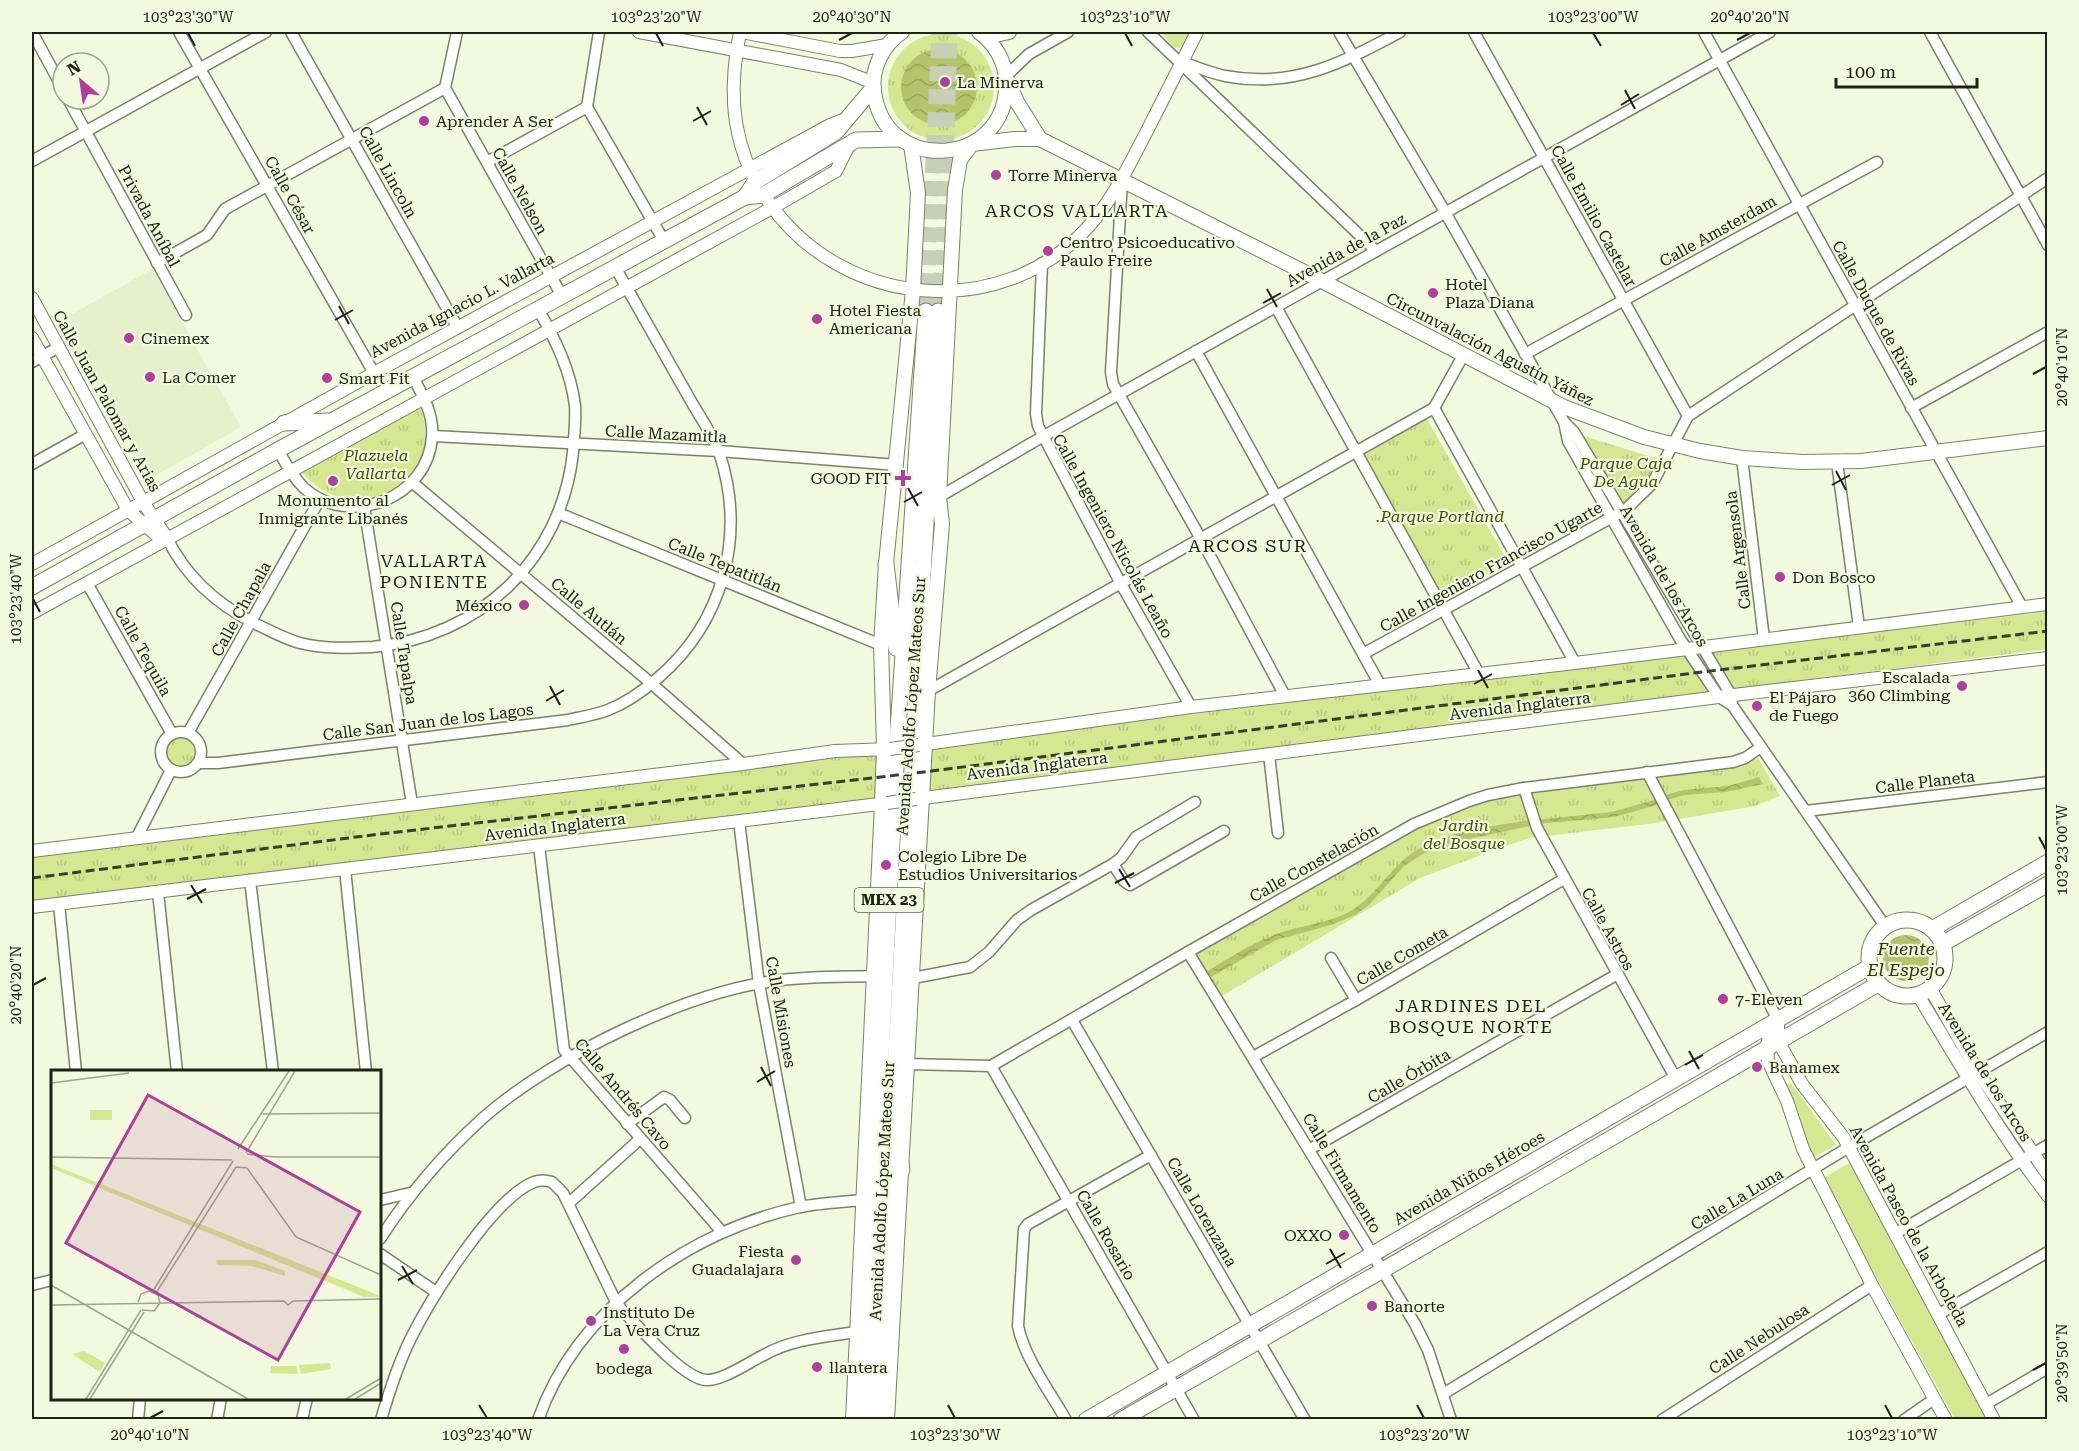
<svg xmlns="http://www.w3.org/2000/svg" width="2079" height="1451" viewBox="0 0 2079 1451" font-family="'Roboto Serif',serif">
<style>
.built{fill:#e8efcd}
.grass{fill:url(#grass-tufts)}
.garden{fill:#d7e691}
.water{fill:url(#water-waves)}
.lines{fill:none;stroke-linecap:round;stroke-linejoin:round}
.primary-tunnel{stroke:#c9ceb6;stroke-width:15;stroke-dasharray:15 8;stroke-linecap:butt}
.minor-casing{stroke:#7c8169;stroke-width:13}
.tertiary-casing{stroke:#7c8169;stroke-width:14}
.secondary-casing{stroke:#7c8169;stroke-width:16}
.primary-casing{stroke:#7c8169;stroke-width:17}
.minor{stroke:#fff;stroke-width:10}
.tertiary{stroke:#fff;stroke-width:12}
.secondary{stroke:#fff;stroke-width:14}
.primary{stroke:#fff;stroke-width:15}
.rail{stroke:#393c30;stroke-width:3;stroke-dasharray:9 4.5;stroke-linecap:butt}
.tertiary-bridge-casing{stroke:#7c8169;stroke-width:14;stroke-linecap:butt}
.tertiary-bridge{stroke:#fff;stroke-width:12}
.ticks{fill:none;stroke:#202218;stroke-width:2}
.poi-dot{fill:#ae409d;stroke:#f3f9de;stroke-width:2}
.labels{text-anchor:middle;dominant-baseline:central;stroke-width:4.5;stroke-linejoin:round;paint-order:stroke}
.shield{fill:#f3f9de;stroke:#5f6253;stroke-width:1.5}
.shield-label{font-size:15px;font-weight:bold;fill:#202218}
.poi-label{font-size:16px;fill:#202218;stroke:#f3f9de;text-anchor:start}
.street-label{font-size:16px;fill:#202218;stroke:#f3f9de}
.park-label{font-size:16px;font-style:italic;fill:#454e08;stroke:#f3f9de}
.neighbourhood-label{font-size:18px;letter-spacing:1.5px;fill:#202218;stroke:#f3f9de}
.water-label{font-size:18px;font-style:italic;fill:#323812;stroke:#f3f9de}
.inset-road{fill:none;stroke:#9fa38f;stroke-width:1.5}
.view{fill:#ae409d;fill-opacity:0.15;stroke:#ae409d;stroke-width:3}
.inset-edge{fill:none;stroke:#202218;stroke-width:3}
.neatline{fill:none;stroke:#202218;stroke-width:2}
.ticks-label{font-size:15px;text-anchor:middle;fill:#202218}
</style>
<defs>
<pattern id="grass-tufts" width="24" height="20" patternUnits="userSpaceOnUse" patternTransform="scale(1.5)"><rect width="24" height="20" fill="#d7e691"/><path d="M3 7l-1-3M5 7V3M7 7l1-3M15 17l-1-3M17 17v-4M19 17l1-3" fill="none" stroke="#b8c57c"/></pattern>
<pattern id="water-waves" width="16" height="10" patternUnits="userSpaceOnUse" patternTransform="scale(1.5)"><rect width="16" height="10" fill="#b5c46a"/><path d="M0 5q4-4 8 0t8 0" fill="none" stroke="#9ba85b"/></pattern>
</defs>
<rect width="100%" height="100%" fill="#f3f9de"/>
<polygon class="built" points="152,269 241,427 149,479 60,321"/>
<g class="grass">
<polygon points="1161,32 1190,32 1183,45 1179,48 1174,47"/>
<circle cx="941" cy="87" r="53"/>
<path d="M420,407C449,483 353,534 302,472V470Z"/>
<polygon points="1427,419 1508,562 1445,599 1364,455"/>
<path d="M1578,434L1658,459C1651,479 1637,495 1623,509Z"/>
<polygon points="2047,612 2047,649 869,799 32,901 32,857 1672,655"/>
<circle cx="180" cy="752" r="14"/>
<polygon points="1758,758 1780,796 1755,806 1656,823 1529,838 1489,852 1420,878 1222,996 1191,957 1425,825 1456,811 1505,797 1741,767"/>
</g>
<g class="garden">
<polygon points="1791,1083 1836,1145 1814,1157 1785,1086"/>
<polygon points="1851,1162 1988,1419 1955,1419 1822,1179"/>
</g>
<g class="water">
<circle cx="939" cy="87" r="38"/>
<polygon points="1759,777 1763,784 1725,792 1685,795 1667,800 1664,798 1665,795 1684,790 1728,786"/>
<polygon points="1654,800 1659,800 1657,805 1614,817 1537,824 1535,820 1612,812"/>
<path d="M1529,820L1532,823L1530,826L1436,846L1404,866L1369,905L1355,915L1331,925L1276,940L1211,977L1206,972C1228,959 1250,944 1274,935C1299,925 1329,924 1352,910C1372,898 1384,878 1401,862C1435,831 1486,828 1529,820Z"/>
<circle cx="1906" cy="958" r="23"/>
</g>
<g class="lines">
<g class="primary-tunnel">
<polyline points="926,311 939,32"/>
<polyline points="938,311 944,242 950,32"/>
</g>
<g class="minor-casing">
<g id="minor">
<polyline points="32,32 63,89"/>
<polyline points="179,32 374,373"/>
<polyline points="291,32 458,328"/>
<polyline points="457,32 445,88 562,296"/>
<polyline points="599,32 587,107 664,241"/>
<polyline points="1148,32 1376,251"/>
<polyline points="1339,32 1441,205 1564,422 1574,432 1731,695 1732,705"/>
<polyline points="1474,32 1688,416"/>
<polyline points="1704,32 2022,607"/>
<polyline points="1930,32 2048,245"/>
<path d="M1185,63C1198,68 1212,73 1225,76C1293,89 1342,63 1400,32"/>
<polyline points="1006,76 1029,54 1068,32"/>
<polyline points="68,99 186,315"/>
<polyline points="32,161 266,32"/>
<polyline points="487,162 587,107"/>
<polyline points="1122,180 1111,372 1113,384 1201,539 1285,696"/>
<polyline points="157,263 207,235 225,209 445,88"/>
<polyline points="1042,263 1036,414 1038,426 1121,584 1191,707"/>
<polyline points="1276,307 1479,674"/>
<polyline points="1196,351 1380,685"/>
<polyline points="1525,354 1877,162"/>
<polyline points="32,362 59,347"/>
<polyline points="1434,408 1575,663"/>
<polyline points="1911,408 2048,332"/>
<polyline points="1564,422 1568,441 1680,639 1719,697 1732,705 1885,926"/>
<polyline points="433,436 719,451 897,465"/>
<path d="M278,450C286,464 293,477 304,488C350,529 428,498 432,437C434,415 423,396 413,377"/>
<polyline points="1742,458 1764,639"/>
<polyline points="1837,462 1859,627"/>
<polyline points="32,464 84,435"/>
<polyline points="413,483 652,684 743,764"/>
<polyline points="939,497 1042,437 1770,32"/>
<polyline points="364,506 412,804"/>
<polyline points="558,513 881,645"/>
<path d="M167,538C186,577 219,606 258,625C271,631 285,639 300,643C323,649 348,648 372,647C479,638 562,559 573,452C574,437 576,421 575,406C571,371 555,339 538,309"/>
<polyline points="87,583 172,734"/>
<polyline points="1363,654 1625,510 1652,484 1688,416 2048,178"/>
<polyline points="928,691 1434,408 1464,354"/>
<circle cx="181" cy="752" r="20"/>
<polyline points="188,733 320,499"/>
<polyline points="1269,754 1278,833"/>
<path d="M198,763H218L568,720C581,717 595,715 608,710C626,703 643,691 658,678C723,622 746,537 720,455C713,434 697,413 687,394C663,352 639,309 615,267"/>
<polyline points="1647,772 1778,1020"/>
<polyline points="1524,788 1537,828 1676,1079"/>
<polyline points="1806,811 2048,782"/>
<polyline points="739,821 759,984 801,1207"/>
<polyline points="137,837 171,770"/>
<polyline points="539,846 564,1050 722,1232"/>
<polyline points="1113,864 1124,881 1130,885 1224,831"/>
<polyline points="345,869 366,1072"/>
<polyline points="250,880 273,1072"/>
<polyline points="158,892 177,1072"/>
<polyline points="59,904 76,1072"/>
<polyline points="1188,952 1415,1324 1428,1350 1451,1420"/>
<polyline points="1331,958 1356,1000"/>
<polyline points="913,978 970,967 989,952 1017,920 1031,910 1113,864 1121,858 1136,837 1195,802"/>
<polyline points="1072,1020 1305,1420"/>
<polyline points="1253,1057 1356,1000 1564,879"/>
<polyline points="907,1064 991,1066 1188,952 1414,824 1469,801 1488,795 1524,788 1733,762 1745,758 1761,747"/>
<polyline points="991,1066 1194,1420"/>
<polyline points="627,1124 664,1097 670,1100 685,1118"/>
<polyline points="1310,1149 1616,975"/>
<polyline points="380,1200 410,1193"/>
<polyline points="569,1203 640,1139"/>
<polyline points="1896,1233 2048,1145"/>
<path d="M380,1239C409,1194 443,1154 483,1118C553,1056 689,990 782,980C813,976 843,977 874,976"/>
<polyline points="380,1254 436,1292"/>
<polyline points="32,1285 52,1280"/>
<polyline points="1939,1314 2048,1252"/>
<polyline points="1443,1394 1849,1147 2048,1032"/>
<polyline points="1986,1404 2048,1368"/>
<polyline points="138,1420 140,1398"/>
<polyline points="217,1420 221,1398"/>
<polyline points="302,1420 307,1398"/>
<path d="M381,1420C389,1392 398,1364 411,1338C431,1298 493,1198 534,1182C540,1180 545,1180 552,1182L563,1193L616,1302L622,1310C641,1329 677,1371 701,1379C717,1385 749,1362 764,1355C792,1339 825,1337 856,1332"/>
<path d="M538,1420C577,1309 689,1231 800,1207C820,1203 843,1202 863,1200"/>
<path d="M1066,1420C1050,1392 1024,1357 1018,1326L1024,1229L1028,1224L1151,1155"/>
<polyline points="1662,1420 1872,1285"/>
<polyline points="1904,1420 1934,1399"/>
</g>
</g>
<g class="tertiary-casing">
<g id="tertiary">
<polyline points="639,32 841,70 874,83"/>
<path d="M740,32C730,82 730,129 753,176"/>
<polyline points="742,32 840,51 852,51 887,45"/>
<path d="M768,201C841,308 1001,324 1089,226C1114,198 1130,163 1148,129C1164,97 1181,64 1197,32"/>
<polyline points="32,298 143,502 167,538"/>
<polyline points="32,338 128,510 163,541"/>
<polyline points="32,564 374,373 830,125 848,118"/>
<polyline points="32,613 772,208 836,171 850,143"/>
<polyline points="919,745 1191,707 1575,663 2048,604"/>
<polyline points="916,799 1742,694 2048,658"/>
<polyline points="32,851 743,764 835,751 890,749"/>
<polyline points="32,907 887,803"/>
<polyline points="1930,988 1978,1072 2048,1175"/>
<path d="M1918,995C1959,1063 1999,1132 2048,1196"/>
<polyline points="1778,1020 1778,1041 1782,1048 1802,1084 1844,1138 1994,1420"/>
<polyline points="1778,1021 1770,1032 1767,1045 1768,1061 1787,1101 1803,1149 1872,1285 1946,1420"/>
</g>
</g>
<g class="secondary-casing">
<g id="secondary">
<path d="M902,32C883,44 871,69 874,91C884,177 1009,167 1006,82C1006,62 995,44 979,32"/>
<polyline points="986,37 1009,32"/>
<polyline points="1008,81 1017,102 1040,139"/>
<polyline points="853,1420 882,803 884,749 881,645 886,564 913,290 918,193 911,145"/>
<polyline points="887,1420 928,691 942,524 939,497 955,190 960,160 972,144 1015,139 1040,139 1322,281 1564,407 1644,437 1700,451 1742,458 1803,462 1861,461 2048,438"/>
</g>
</g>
<g class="primary-casing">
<g id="primary">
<polyline points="745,197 755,182 836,132 873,88"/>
<polyline points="284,423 328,421"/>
<polyline points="886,564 896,648"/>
<polyline points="32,587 278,450 745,197 763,195 856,140 900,139"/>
<circle cx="1907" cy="958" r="38"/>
<polyline points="1932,929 2048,862"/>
<polyline points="1942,944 2048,884"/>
<polyline points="897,1140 902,1170"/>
<polyline points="862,1420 898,729 926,311"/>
<polyline points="875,1420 938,311"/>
<polyline points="1086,1420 1869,967"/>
<polyline points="1121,1420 1383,1270 1878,984"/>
</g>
</g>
<use href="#minor" class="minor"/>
<use href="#tertiary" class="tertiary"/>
<use href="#secondary" class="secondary"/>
<use href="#primary" class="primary"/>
<polyline class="rail" points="32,878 380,834 924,772 1702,672 2048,631"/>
<g class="tertiary-bridge-casing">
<g id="tertiary-bridge">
<polyline points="890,749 919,745"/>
<polyline points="887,803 916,799"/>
</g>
</g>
<use href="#tertiary-bridge" class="tertiary-bridge"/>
</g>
<path class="ticks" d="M188,33L195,46M656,33L663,46M1125,33L1132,46M1593,33L1601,46M839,40L852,33M1737,40L1750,33M1625,90L1635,109M1621,105L1639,94M697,107L707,125M693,121L711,111M1267,289L1277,307M1263,303L1281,293M339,306L349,324M335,320L353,310M2033,374L2046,367M1836,471L1846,490M1832,485L1850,475M908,488L918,506M904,502L922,492M33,599L40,612M1478,670L1488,688M1474,684L1492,674M550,686L560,705M546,701L564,690M2039,837L2046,850M1119,869L1130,887M1115,883L1134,873M191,885L202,903M187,899L206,889M33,985L46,978M1689,1051L1699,1069M1685,1065L1703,1055M761,1067L771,1086M757,1082L775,1071M1330,1249L1341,1268M1326,1264L1345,1253M402,1266L413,1284M398,1280L417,1270M2033,1370L2046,1363M479,1405L487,1418M948,1405L955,1418M1417,1405L1424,1418M1885,1405L1892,1418M150,1418L163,1411"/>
<g class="poi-dot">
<circle cx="945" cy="82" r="6"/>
<circle cx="424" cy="121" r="6"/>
<circle cx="996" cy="175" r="6"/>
<circle cx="1048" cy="251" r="6"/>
<circle cx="1433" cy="293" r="6"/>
<circle cx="817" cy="319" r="6"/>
<circle cx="129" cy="338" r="6"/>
<circle cx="150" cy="377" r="6"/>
<circle cx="327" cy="378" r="6"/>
<path d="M900 469h6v6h6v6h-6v6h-6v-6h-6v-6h6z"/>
<circle cx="333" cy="481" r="6"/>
<circle cx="1780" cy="577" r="6"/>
<circle cx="524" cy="605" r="6"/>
<circle cx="1962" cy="686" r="6"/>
<circle cx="1757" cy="706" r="6"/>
<circle cx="886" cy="865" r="6"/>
<circle cx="1723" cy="999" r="6"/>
<circle cx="1757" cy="1067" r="6"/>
<circle cx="1344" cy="1235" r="6"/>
<circle cx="796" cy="1260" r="6"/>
<circle cx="1372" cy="1306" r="6"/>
<circle cx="591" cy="1321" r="6"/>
<circle cx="624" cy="1349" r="6"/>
<circle cx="817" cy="1367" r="6"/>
</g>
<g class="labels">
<rect class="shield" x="854.5" y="888" width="69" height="24" rx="4.5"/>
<g class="shield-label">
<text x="889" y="900">MEX 23</text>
</g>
<g class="poi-label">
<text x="957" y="82">La Minerva</text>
<text x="436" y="121">Aprender A Ser</text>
<text x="1008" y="175">Torre Minerva</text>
<text x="1060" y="242">Centro Psicoeducativo<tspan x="1060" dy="18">Paulo Freire</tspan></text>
<text x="1445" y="284">Hotel<tspan x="1445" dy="18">Plaza Diana</tspan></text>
<text x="829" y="310">Hotel Fiesta<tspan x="829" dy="18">Americana</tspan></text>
<text x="141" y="338">Cinemex</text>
<text x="162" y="377">La Comer</text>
<text x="339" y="378">Smart Fit</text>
<text x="891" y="478" text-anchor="end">GOOD FIT</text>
<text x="333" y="500" text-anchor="middle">Monumento al<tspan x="333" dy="18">Inmigrante Libanés</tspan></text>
<text x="1792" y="577">Don Bosco</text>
<text x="512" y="605" text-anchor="end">México</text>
<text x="1950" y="677" text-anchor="end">Escalada<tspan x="1950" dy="18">360 Climbing</tspan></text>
<text x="1769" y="697">El Pájaro<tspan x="1769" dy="18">de Fuego</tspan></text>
<text x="898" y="856">Colegio Libre De<tspan x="898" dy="18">Estudios Universitarios</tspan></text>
<text x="1735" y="999">7-Eleven</text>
<text x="1769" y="1067">Banamex</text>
<text x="1332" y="1235" text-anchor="end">OXXO</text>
<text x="784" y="1251" text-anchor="end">Fiesta<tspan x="784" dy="18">Guadalajara</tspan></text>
<text x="1384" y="1306">Banorte</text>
<text x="603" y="1312">Instituto De<tspan x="603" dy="18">La Vera Cruz</tspan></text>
<text x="829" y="1367">llantera</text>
<text x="624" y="1368" text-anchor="middle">bodega</text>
</g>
<g class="street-label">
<text transform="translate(388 172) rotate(61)">Calle Lincoln</text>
<text transform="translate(520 191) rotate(61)">Calle Nelson</text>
<text transform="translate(290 195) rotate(61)">Calle César</text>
<text transform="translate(149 216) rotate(62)">Privada Aníbal</text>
<text transform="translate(1594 216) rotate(61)">Calle Emilio Castelar</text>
<text transform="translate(1718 231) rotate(-29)">Calle Amsterdam</text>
<text transform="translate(1346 250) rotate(-29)">Avenida de la Paz</text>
<text transform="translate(462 305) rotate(-28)">Avenida Ignacio L. Vallarta</text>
<text transform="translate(1876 313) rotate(61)">Calle Duque de Rivas</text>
<text transform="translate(1490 349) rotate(27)">Circunvalación Agustín Yáñez</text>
<text transform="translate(107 401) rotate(61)">Calle Juan Palomar y Arias</text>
<text transform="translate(666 434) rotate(3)">Calle Mazamitla</text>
<text transform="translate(1113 536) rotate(61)">Calle Ingeniero Nicolás Leaño</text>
<text transform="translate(1738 550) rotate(-97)">Calle Argensola</text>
<text transform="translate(725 565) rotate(22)">Calle Tepatitlán</text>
<text transform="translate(1491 567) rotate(-29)">Calle Ingeniero Francisco Ugarte</text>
<text transform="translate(1664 576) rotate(60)">Avenida de los Arcos</text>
<text transform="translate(241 609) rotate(-61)">Calle Chapala</text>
<text transform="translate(589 611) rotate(40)">Calle Autlán</text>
<text transform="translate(143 651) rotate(61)">Calle Tequila</text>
<text transform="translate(404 653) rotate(81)">Calle Tapalpa</text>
<text transform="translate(911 706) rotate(-86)">Avenida Adolfo López Mateos Sur</text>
<text transform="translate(1520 706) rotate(-7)">Avenida Inglaterra</text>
<text transform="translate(428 722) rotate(-7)">Calle San Juan de los Lagos</text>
<text transform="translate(1037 766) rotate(-7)">Avenida Inglaterra</text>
<text transform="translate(1925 782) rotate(-7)">Calle Planeta</text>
<text transform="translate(555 827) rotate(-7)">Avenida Inglaterra</text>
<text transform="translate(1314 863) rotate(-29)">Calle Constelación</text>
<text transform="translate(1608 929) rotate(61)">Calle Astros</text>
<text transform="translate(1402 956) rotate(-30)">Calle Cometa</text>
<text transform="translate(781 1012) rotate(80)">Calle Misiones</text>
<text transform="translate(1985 1072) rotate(58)">Avenida de los Arcos</text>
<text transform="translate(1409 1076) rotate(-30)">Calle Órbita</text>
<text transform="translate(623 1094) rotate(50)">Calle Andrés Cavo</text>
<text transform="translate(1342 1173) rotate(59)">Calle Firmamento</text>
<text transform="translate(1469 1178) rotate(-30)">Avenida Niños Héroes</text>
<text transform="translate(882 1191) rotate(-87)">Avenida Adolfo López Mateos Sur</text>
<text transform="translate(1737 1199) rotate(-31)">Calle La Luna</text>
<text transform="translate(1202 1212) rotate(60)">Calle Lorenzana</text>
<text transform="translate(1909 1226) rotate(61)">Avenida Paseo de la Arboleda</text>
<text transform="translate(1106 1235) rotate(60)">Calle Rosario</text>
<text transform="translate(1759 1339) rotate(-33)">Calle Nebulosa</text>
</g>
<g class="park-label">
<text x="376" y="455">Plazuela<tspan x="376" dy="18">Vallarta</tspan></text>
<text x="1626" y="463">Parque Caja<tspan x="1626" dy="18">De Agua</tspan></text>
<text x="1440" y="516">.Parque Portland</text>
<text x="1464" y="825">Jardin<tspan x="1464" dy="18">del Bosque</tspan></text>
</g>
<g class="neighbourhood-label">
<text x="1077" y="210">ARCOS VALLARTA</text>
<text x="1248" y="545">ARCOS SUR</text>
<text x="434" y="560">VALLARTA<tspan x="434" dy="21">PONIENTE</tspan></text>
<text x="1471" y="1005">JARDINES DEL<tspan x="1471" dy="21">BOSQUE NORTE</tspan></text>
</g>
<g class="water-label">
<text x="1906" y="948">Fuente<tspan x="1906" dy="21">El Espejo</tspan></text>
</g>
</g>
<g transform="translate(51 1070)">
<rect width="330" height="330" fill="#f3f9de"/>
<path d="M39,40H61V50H39ZM0,94L327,225L329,227H313L0,98ZM165,190H204L234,201V206L201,196L166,195ZM33,281L54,293L49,302L21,284ZM279,293L280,299L250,304L248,295ZM220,296H245L247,304L219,303Z" fill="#d7e691"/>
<path class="inset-road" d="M0,13L78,3M212,44L330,43M187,79L238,1M195,83L244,1M196,84L224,87M0,87L181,90M222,87H330M196,98L245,167L330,205M0,215L197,329M102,221L182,91M105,223L185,97L196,98M87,232L90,224L98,221L107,225L109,233M0,235L233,231L237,235L242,231L330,229M91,240L103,241L109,233M35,329L90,240M39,329L93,242M295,329L330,308M304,329L330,313"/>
<path class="view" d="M97,25L309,142L227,290L15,173Z"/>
<rect width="330" height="330" class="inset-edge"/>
</g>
<rect width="2079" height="1451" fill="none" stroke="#f3f9de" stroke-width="66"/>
<g transform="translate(81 81) rotate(331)"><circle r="28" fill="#f3f9de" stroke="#9fa38f" stroke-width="1.5"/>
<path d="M0-4.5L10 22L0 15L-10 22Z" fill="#ae409d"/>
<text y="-9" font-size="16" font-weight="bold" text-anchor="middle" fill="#202218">N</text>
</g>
<path d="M1836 78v9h141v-9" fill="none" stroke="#202218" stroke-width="3"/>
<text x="1845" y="78" font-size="18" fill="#202218" stroke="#f3f9de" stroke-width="4.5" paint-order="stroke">100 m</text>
<rect x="33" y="33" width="2013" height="1385" class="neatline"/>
<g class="ticks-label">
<text x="188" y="22">103°23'30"W</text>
<text x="656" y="22">103°23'20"W</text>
<text x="852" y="22">20°40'30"N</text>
<text x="1125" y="22">103°23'10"W</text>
<text x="1593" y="22">103°23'00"W</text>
<text x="1750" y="22">20°40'20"N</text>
<text transform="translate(2062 367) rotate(-90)" y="5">20°40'10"N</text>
<text transform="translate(16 599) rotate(-90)" y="5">103°23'40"W</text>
<text transform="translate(2062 850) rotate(-90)" y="5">103°23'00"W</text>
<text transform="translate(16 985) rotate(-90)" y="5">20°40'20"N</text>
<text transform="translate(2062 1363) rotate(-90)" y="5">20°39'50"N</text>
<text x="150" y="1440">20°40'10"N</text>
<text x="487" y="1440">103°23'40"W</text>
<text x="955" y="1440">103°23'30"W</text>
<text x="1424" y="1440">103°23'20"W</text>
<text x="1892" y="1440">103°23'10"W</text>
</g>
</svg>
